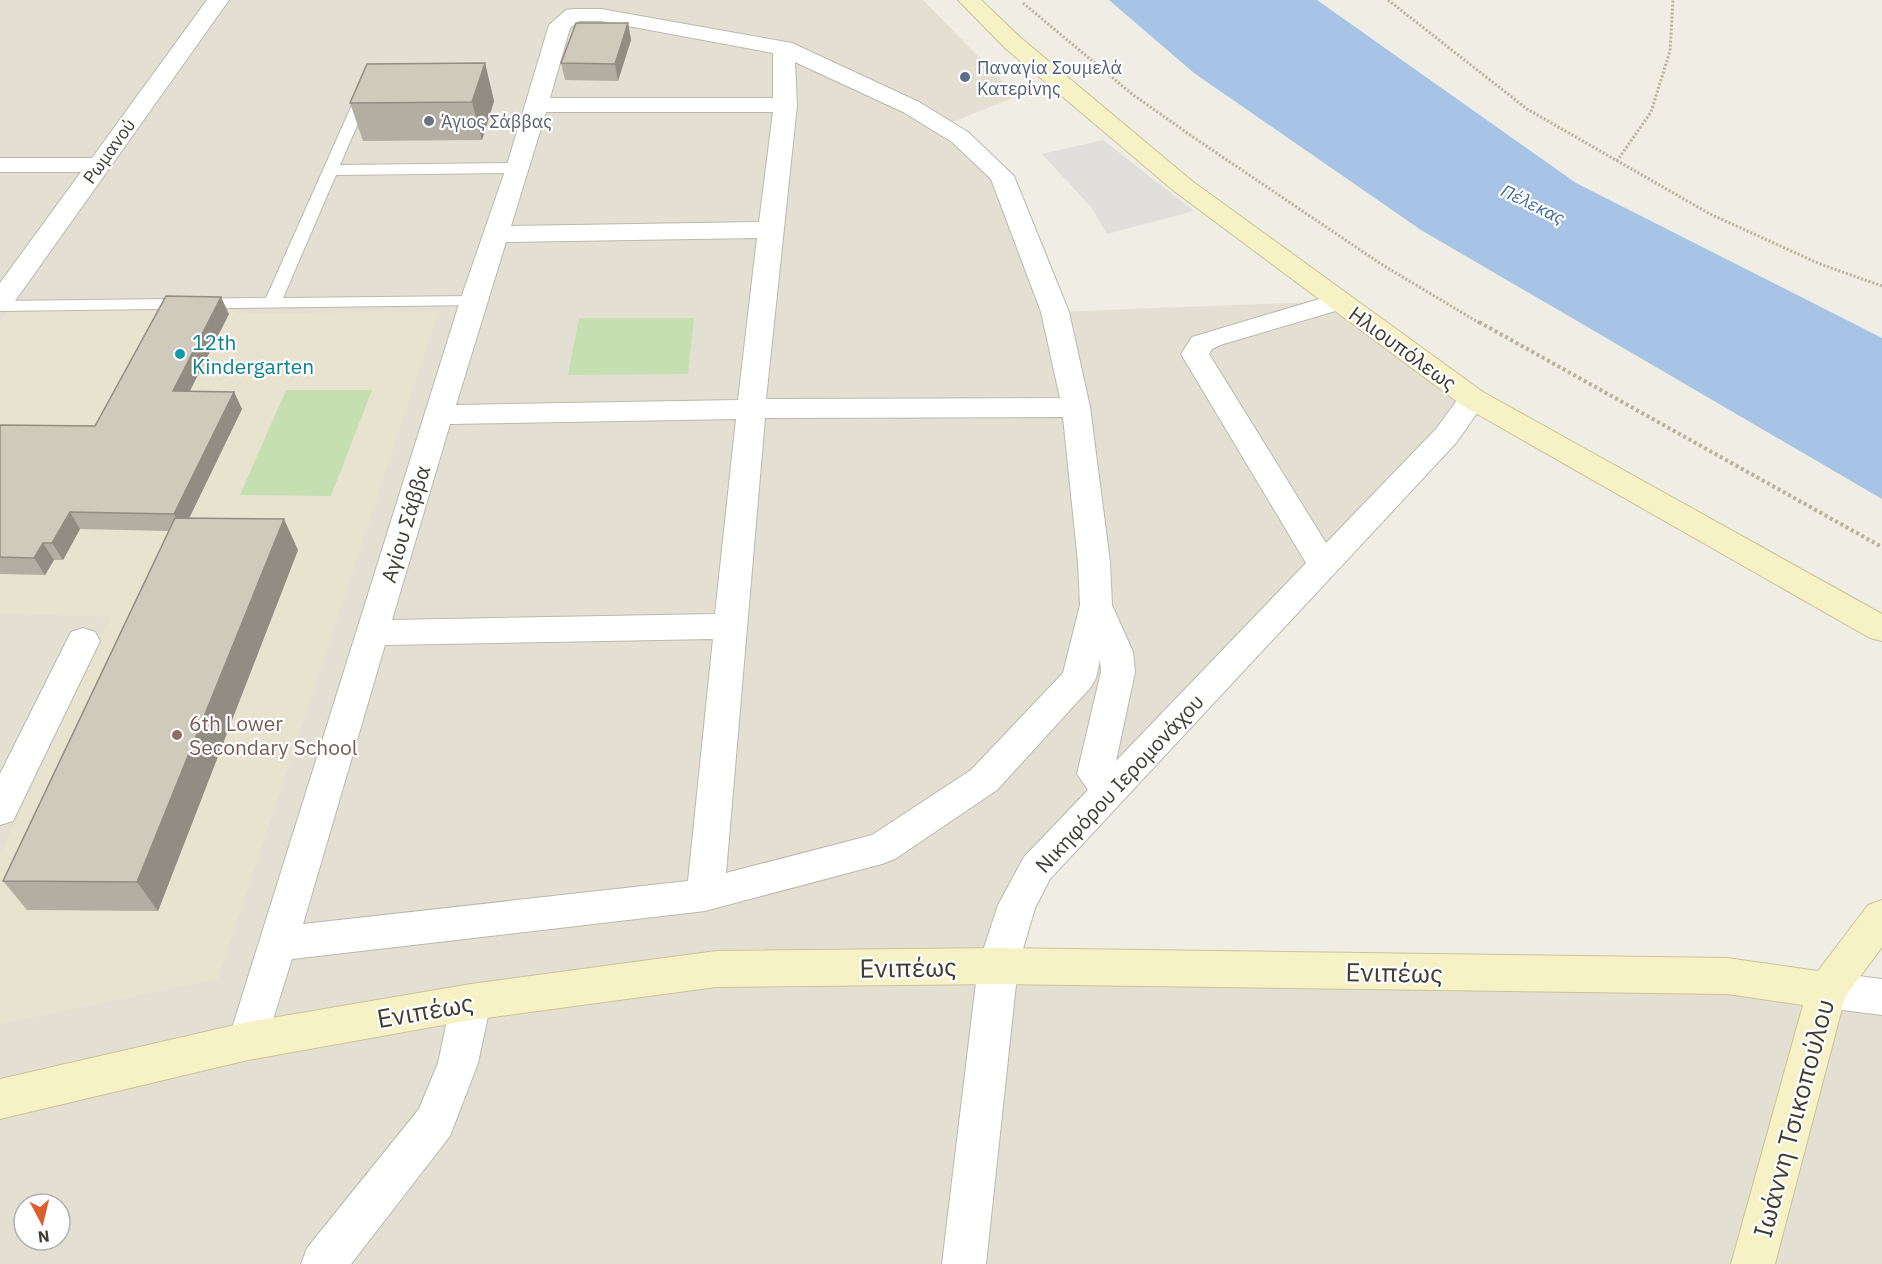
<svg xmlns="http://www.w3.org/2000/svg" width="1882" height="1264" viewBox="0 0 1882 1264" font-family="'IBM Plex Sans',sans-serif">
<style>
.residential{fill:#e3e0d3;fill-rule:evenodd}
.education{fill:#e7e3cf}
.green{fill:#c5dfb1}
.parking{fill:#e0dfdc}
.water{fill:#a7c4e6}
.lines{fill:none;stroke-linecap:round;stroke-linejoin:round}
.lane-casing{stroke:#bcb8ab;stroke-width:2}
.street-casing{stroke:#bcb8ab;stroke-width:2}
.secondary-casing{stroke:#cac398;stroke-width:2}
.path-far1{stroke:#b9b29b;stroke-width:3;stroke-dasharray:2 2;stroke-linecap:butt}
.path{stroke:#b9b29b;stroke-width:4;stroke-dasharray:3 3;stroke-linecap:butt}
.lane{fill:#fff;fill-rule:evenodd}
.street{fill:#fff;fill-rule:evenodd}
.secondary{fill:#f7f1c6;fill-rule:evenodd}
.wall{fill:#b2aea1}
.shaded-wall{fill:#918d83}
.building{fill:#cfcabb;stroke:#918d83;stroke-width:1.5}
.service-dot{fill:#5c6f8a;stroke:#fff;stroke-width:2}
.worship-dot{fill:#6b7280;stroke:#fff;stroke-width:2}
.culture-dot{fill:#0f9aa8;stroke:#fff;stroke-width:2}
.education-dot{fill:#8d6e63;stroke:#fff;stroke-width:2}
.labels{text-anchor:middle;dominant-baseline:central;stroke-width:4.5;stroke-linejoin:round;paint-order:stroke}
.far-service-label{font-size:18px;fill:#4e5e75;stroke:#fff;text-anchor:start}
.far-worship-label{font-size:18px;fill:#5b616d;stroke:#fff;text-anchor:start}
.far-street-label{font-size:18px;fill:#413d35;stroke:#fff}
.far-water-label{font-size:18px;font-style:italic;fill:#3c699e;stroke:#fff}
.culture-label{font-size:21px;fill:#0d838f;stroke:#fff;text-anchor:start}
.street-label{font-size:21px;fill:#413d35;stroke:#fff}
.education-label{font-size:21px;fill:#785e54;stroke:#fff;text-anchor:start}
.near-street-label{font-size:26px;fill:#413d35;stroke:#fff}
</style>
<rect width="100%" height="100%" fill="#efede4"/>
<path class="residential" d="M0,0H923L1017,96L943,126L1002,176L1055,312L1339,301L1473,399L1037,868L998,966L1882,997V1264H0ZM24,1204H60V1240H24Z"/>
<polygon class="education" points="239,308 237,314 439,311 218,979 0,1024 0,855 111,617 0,613 0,322 9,310"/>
<g class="green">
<polygon points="579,318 694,318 688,374 568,375"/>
<polygon points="286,390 372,390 331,496 240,495"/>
</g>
<polygon class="parking" points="1103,140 1194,211 1107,234 1091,207 1042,154"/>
<polygon class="water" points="1109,0 1317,0 1576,183 1882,338 1882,499 1421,230 1194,73"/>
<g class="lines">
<g class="lane-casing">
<polygon id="lane" points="366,85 373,89 340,165 518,163 526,168 518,173 336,175 283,298 473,296 479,297 482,301 479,305 0,311 0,301 266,298 359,89"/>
</g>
<g class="street-casing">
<g id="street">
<polygon points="207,0 229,0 10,308 0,310 0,283 81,172 0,172 0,158 92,158"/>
<path d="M574,9H601L792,43L919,102L968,132L1014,176L1069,312L1090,407L1110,562L1112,605L1133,652L1135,672L1116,761L1306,563L1181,354L1192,337L1339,293L1349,295L1352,301L1349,307L1220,345L1212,349L1209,354L1326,543L1436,429L1463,392L1473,390L1483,392L1487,399L1456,443L1050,879L1035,908L1018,966L986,1264H942L978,966L998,905L1024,857L1088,790L1077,774L1101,672L1100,660L1096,678L1091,687L997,790L895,859L882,864L705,911L292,959L262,1054L248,1060L234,1054L228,1041L460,301L506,168L549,25L566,10ZM579,21H601L773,53V98H550L570,28ZM795,62L903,112L952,142L991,179L1041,312L1060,398L766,399L797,105ZM546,112H773L759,222L511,226ZM757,238L738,400L456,405L506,242ZM1063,417L1078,562L1080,605L1063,673L971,770L872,835L726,873L765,418ZM736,419L715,614L392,620L450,424ZM713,639L688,881L303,924L385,645Z"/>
<polygon points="83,628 95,632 100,641 13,821 0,825 0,774 71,632"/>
<polygon points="1827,972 1882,979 1882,1015 1827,1008 1813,1003 1807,990 1813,977"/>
<polygon points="471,984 485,989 491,1002 478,1063 450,1136 351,1264 301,1264 307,1248 419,1109 438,1063 451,1002 457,989"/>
</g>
</g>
<g class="secondary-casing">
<g id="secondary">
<polygon points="958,0 981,0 1021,38 1192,181 1483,392 1882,614 1882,641 1870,638 1463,406 1174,191 1005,48"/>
<polygon points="1882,900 1882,947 1845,997 1775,1264 1731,1264 1803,1005 1727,994 998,984 716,987 471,1020 248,1060 0,1119 0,1079 248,1022 471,984 716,951 998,948 1727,958 1818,971 1868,905"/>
</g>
</g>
<g class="path-far1">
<polyline points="1388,0 1527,109 1710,214 1820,264 1882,286"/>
<polyline points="1023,3 1132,94 1193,137 1381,264 1481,324"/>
<polyline points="1617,161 1651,112 1670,51 1673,0"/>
</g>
<polyline class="path" points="1479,322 1882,547"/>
<use href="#lane" class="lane"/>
<use href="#street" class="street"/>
<use href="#secondary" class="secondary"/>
</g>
<g class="wall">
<polygon points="628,23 631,40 618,81 565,80 561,63"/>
<polygon points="485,63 494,101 482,140 363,141 350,103"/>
<polygon points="229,314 190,391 234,392 242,409 189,518 298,550 158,911 27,910 3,881 169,531 80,529 63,560 54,560 45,575 0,574 0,425 95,426"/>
</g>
<g class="shaded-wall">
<polygon points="628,23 631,40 618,81 615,64"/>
<polygon points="485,63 494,101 482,140 472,102"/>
<polygon points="221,297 229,314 181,408 173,391"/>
<polygon points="234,392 242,409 183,531 174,514"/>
<polygon points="70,512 80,529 63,560 52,543"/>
<polygon points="284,519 298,550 158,911 137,882"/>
<polygon points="43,543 54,560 45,575 34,558"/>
</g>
<g class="building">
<polygon points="576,23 628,23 615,64 561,63"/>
<polygon points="485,63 472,102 350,103 367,64"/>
<polygon points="166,296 221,297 173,391 234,392 174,514 70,512 52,543 43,543 34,558 0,557 0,425 95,426"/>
<polygon points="175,518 284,519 137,882 3,881"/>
</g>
<circle class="service-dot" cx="965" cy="77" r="6"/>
<circle class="worship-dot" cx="429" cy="121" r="6"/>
<circle class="culture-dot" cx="180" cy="354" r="6"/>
<circle class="education-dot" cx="177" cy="735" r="6"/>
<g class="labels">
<g class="far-service-label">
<text x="977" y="67">Παναγία Σουμελά<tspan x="977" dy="21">Κατερίνης</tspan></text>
</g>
<g class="far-worship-label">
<text x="441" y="121">Άγιος Σάββας</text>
</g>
<g class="far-street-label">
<text transform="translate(109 151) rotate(-54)">Ρωμανού</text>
</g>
<g class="far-water-label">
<text transform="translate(1533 204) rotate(26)">Πέλεκας</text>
</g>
<g class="culture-label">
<text x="192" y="342">12th<tspan x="192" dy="24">Kindergarten</tspan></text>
</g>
<g class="street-label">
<text transform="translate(1403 348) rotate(36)">Ηλιουπόλεως</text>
<text transform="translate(405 524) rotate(-73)">Αγίου Σάββα</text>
<text transform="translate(1119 783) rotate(-47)">Νικηφόρου Ιερομονάχου</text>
</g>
<g class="education-label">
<text x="189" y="723">6th Lower<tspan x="189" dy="24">Secondary School</tspan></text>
</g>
<g class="near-street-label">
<text transform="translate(908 967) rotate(-1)">Ενιπέως</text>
<text transform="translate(1394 972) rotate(1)">Ενιπέως</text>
<text transform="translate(425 1010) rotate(-10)">Ενιπέως</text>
<text transform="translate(1793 1118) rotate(-75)">Ιωάννη Τσικοπούλου</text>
</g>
</g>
<g transform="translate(42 1222) rotate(173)"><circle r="28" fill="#ffffff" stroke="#b3b1ae" stroke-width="1.5"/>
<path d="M0-4.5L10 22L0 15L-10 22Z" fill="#de5d2c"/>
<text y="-9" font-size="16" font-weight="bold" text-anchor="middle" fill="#413d35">N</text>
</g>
</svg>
